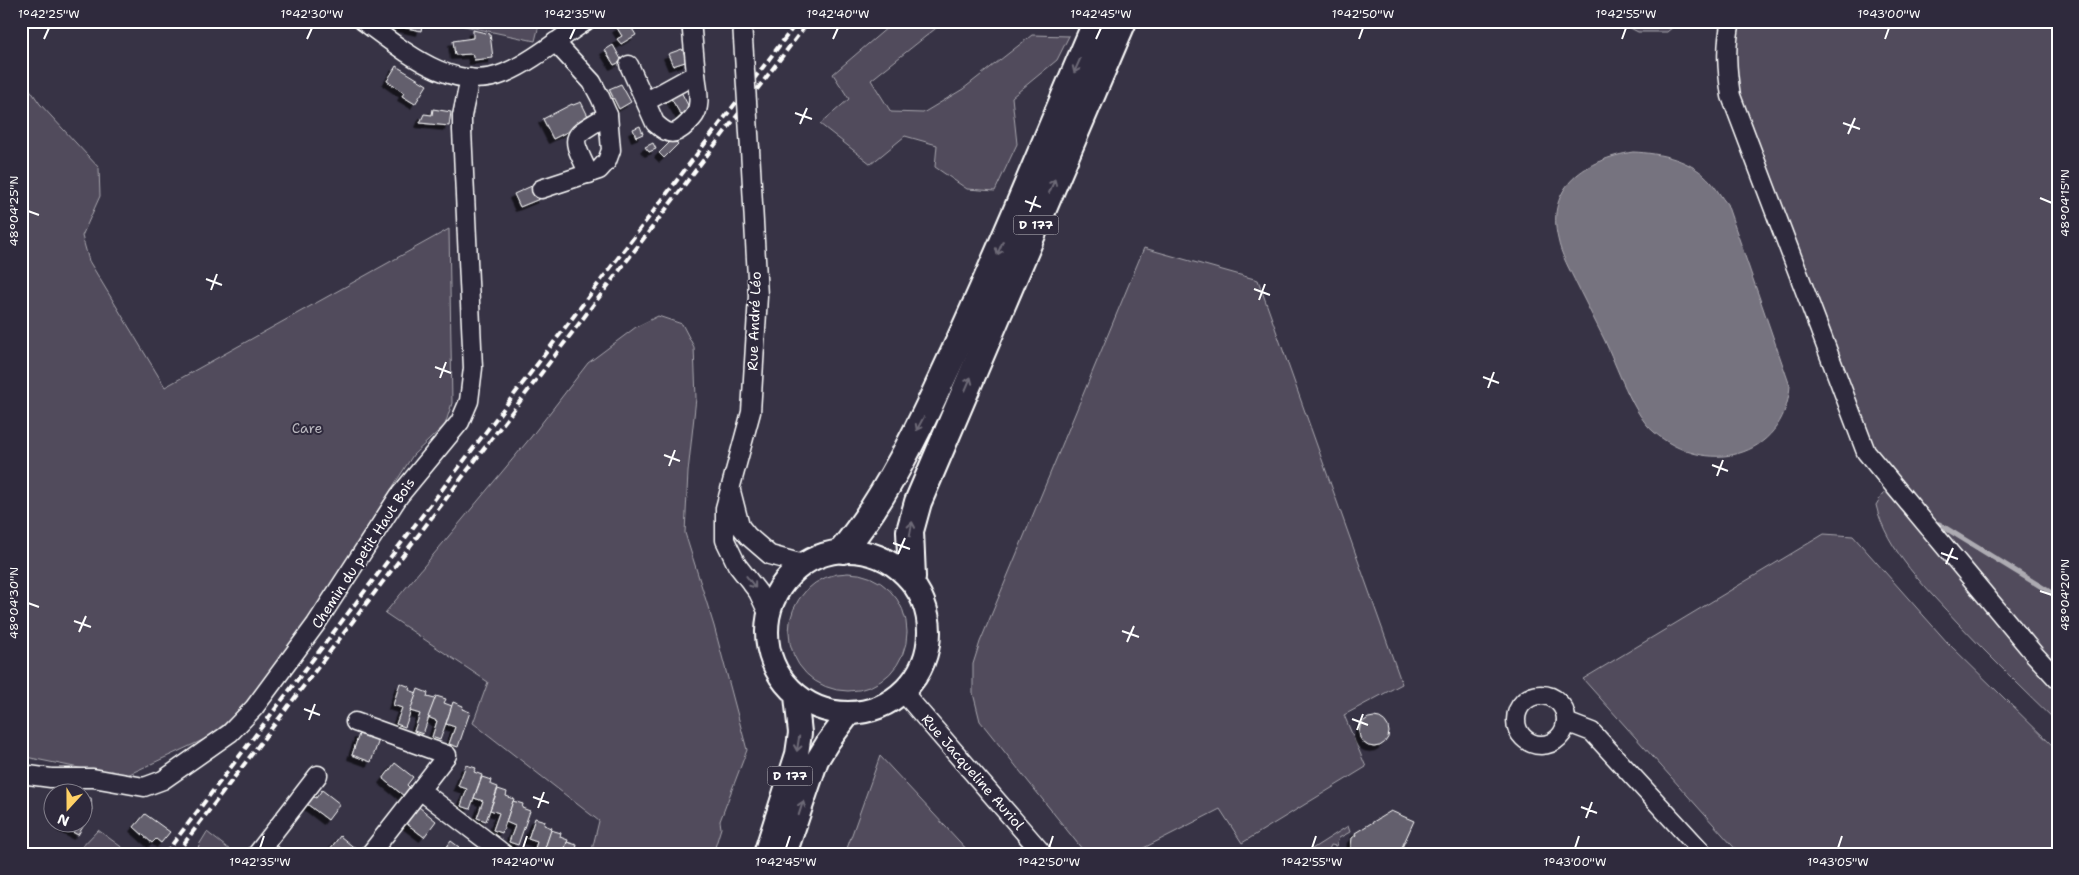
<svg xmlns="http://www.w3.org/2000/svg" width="2079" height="875" viewBox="0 0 2079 875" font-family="'Shantell Sans',sans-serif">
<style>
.green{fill:#514c5c;stroke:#a8a6ae}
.water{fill:#76737f;stroke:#adabb2}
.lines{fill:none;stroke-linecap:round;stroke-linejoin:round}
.stream{stroke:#adabb2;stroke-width:5}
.building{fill:#635f6d;stroke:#fff;filter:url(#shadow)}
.minor-casing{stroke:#fff;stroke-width:21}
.major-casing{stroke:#fff;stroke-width:26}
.highway-casing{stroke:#fff;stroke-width:30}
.minor{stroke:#2f2a3d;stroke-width:18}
.major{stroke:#2f2a3d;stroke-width:22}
.highway{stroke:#2f2a3d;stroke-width:26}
.rail{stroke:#fff;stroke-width:4;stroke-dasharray:8 4;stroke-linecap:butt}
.minor-bridge-casing{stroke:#fff;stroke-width:21;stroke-linecap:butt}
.minor-bridge{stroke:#2f2a3d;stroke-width:18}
.oneway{stroke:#6d6a77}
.ticks{fill:none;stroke:#fff;stroke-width:2}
.labels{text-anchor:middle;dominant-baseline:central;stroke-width:4;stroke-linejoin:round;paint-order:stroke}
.shield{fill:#2f2a3d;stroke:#c1bfc5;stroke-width:1}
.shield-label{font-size:12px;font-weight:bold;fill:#fff}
.street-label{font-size:14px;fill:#fff;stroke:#2f2a3d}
.park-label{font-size:14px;fill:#b9b7be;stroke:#2f2a3d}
.neatline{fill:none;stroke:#fff;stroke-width:2}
.ticks-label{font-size:12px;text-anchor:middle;fill:#fff}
</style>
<defs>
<filter id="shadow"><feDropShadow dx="-4.5" dy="4.5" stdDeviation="0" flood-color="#0009"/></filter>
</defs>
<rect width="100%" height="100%" fill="#373345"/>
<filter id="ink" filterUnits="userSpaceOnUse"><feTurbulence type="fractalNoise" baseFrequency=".02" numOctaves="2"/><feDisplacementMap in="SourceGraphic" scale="10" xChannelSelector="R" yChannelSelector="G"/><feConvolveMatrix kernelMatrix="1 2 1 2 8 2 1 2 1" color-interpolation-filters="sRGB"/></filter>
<g filter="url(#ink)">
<g class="green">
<polygon points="441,21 540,21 535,41"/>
<polygon points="895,21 945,21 871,80 891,112 923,113 963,89 1032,35 1069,36 1057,60 1012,97 1017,144 995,191 967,189 935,167 937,145 905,136 871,164 820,124 849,99 833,74"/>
<polygon points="1617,21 1680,21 1667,32 1638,32"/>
<polygon points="1737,21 2058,21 2058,673 1873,455 1737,96 1732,44"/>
<polygon points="21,83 29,88 40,104 99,168 100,196 82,236 89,261 165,387 449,229 452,403 445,425 413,455 302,630 245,707 207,738 123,777 21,756"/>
<polygon points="1144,248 1258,280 1402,684 1344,715 1366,767 1242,843 1220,809 1132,854 1086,854 980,721 973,693 973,664 980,642"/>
<polygon points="658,316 682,324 694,347 696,398 688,472 685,533 714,626 747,750 720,821 721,828 713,854 591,854 599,821 473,723 488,682 385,613 531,437 588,363 636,327"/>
<path d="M1886,492L2058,690V723C2024,690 1990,657 1958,623C1928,590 1886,550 1876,505L1882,495Z"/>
<polygon points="1824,534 1853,536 1947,642 2058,751 2058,854 1740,854 1583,679"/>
<circle cx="848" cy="632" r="59"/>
<polygon points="880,756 971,854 845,854"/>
<polygon points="1348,826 1350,832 1339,838 1336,846 1331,845 1327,854 1304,854"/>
<polygon points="98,830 131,854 75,854"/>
<polygon points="207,832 235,854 196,854 199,845"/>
</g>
<path class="water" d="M1633,152C1661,153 1692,160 1711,182C1717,189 1721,197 1727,204L1790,386C1784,460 1705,476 1654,432C1633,415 1616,364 1604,339C1595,321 1586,303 1577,285C1570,270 1561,255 1558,239C1545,186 1587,159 1633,152Z"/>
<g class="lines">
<polyline class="stream" points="1939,524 2058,597"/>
</g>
<g class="building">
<polygon points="389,21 423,21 421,31 388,24"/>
<polygon points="628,22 636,35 621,44 617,39 622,36 617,28"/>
<polygon points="473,30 490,34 493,58 474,60 472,54 455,55 453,41 473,38"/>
<polygon points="613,45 622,61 614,65 605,50"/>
<polygon points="682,49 688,61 673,66 668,54"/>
<polygon points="396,66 427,85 415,104 402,96 404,93 387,81"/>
<polygon points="621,84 631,102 619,109 609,89"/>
<polygon points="679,88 690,109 681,115 669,95"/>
<polygon points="581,102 589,118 583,124 553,139 543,119 572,104 573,105"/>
<polygon points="433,109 451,112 449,126 420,123 424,114 432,115"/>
<polygon points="640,126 643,134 636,137 633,129"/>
<polygon points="673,139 678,144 664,158 659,153"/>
<polygon points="653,143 656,149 649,152 645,147"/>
<polygon points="536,184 542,198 520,207 514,194"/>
<polygon points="400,683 410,687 409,690 417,693 405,727 396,724 402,708 393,705"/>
<polygon points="418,689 428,693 427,697 435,699 423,734 414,731 420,714 410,711"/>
<polygon points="436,696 446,699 444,703 452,706 440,740 432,737 437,721 428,717"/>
<polygon points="453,702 463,706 462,709 470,712 458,747 449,744 455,727 446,724"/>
<circle cx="1374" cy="732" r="15"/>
<polygon points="371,733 380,737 371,762 352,755 359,734 369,737"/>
<polygon points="395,763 413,777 407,785 410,788 404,796 383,779"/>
<polygon points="466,765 476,768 474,772 482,775 470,809 461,806 467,789 458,786"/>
<polygon points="482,777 491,780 490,784 498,787 486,821 477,818 483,801 474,798"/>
<polygon points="498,789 507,792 506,796 514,799 502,833 493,830 499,813 490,810"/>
<polygon points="322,790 340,804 328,820 307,804 312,796 316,798"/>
<polygon points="82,798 91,798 92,812 78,835 61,826 63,822 82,822"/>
<polygon points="513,801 523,804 522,808 530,811 518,845 509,842 515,826 506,822"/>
<polygon points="419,807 436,821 424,837 403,821 409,813 412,816"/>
<polygon points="1391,811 1414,821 1399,854 1350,854 1352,838 1356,835 1355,833"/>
<polygon points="145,814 170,832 161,843 156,839 152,843 134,827"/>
<polygon points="535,818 545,821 544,825 552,828 543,854 533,854 537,842 528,839"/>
<polygon points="551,830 561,833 560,837 568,840 563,854 551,854 544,851"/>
<polygon points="21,836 28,840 21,852"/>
<polygon points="340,836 357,850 355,854 327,853"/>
<polygon points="451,841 459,847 456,850 461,854 442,854"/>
<polygon points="567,842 577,845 576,849 584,852 583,854 563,854"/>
<polygon points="275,845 284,851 282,854 269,854"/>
</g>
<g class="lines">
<g class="minor-casing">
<g id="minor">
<path d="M363,21C402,49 453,95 505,73C533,61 560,38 586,21"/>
<polyline points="742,21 743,39"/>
<path d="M1731,21C1725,47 1727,70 1731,96L1866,452L2035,655L2058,680"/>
<path d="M629,65L655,123C669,136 675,136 688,123C693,118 697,114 698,106C700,97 697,84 696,74"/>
<polyline points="647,101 696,74 691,21"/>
<polyline points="750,149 758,296 751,412 725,508 725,540 737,565 758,592 769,615"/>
<path d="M589,174C569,133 570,138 608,115"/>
<polyline points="541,189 599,170 607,161 611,150 608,115 600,97 592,82 555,42"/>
<polyline points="731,491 740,526 748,536 770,555 803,564"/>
<polyline points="902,691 1043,854"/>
<circle cx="1541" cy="720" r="25"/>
<polyline points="355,722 447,755 420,790 504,854"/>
<polyline points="1566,722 1592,732 1704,854"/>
<polyline points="21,774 51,778 93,778 144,787 163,780 230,733 254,708 316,624 399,496 460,422 469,401 473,368 462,130 462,116 470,78"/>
<polyline points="257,854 318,775"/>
<polyline points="370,854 420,790"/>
</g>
</g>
<g class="major-casing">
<g id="major">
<circle cx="848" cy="632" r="81"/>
<polyline points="765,854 797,754 800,733 796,696"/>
<polyline points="785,854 817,760 828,742 849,714"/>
</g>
</g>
<g class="highway-casing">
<g id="highway">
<path d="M843,550C888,495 921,424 951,359C1003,248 1048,134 1097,21"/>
<polyline points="912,577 910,531 918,502 1123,21"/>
</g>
</g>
<use href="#minor" class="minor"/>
<use href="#major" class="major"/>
<use href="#highway" class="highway"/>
<g class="rail">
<polyline points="165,854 798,21"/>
<polyline points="176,854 809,21"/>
</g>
<g class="minor-bridge-casing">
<polyline id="minor-bridge" points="743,39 750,149"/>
</g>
<use href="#minor-bridge" class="minor-bridge"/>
</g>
<defs><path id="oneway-shaft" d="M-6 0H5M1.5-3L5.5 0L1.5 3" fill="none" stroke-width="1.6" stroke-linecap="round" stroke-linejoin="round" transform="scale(1.25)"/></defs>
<g class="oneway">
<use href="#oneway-shaft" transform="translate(1077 66) rotate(114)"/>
<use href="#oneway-shaft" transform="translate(1052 186) rotate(-67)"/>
<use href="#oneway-shaft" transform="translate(1000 248) rotate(113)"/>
<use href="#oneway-shaft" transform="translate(968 384) rotate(-67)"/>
<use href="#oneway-shaft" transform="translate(920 424) rotate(118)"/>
<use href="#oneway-shaft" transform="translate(911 529) rotate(-80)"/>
<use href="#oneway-shaft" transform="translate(751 582) rotate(52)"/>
<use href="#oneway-shaft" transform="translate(798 744) rotate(99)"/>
<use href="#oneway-shaft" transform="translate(801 808) rotate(-72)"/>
</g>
</g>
<path class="ticks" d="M44,39L49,28M307,39L312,28M570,39L575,28M833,39L838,28M1096,39L1101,28M1359,39L1363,28M1622,39L1626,28M1885,39L1889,28M795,113L812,119M1843,123L1860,129M800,124L807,108M1848,134L1855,118M2040,198L2052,203M1025,201L1041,207M28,211L39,215M1030,212L1036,196M206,279L222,285M1254,289L1270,295M211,290L217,274M1259,300L1265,284M435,367L451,373M1483,377L1499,383M440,378L446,362M1488,388L1494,372M664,455L680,461M1712,465L1728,471M669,466L675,450M1717,476L1723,460M893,543L910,549M1941,553L1958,559M898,554L905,538M1946,564L1953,548M2040,591L2052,595M28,603L39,607M74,621L91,627M1122,631L1139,637M79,632L86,616M1127,642L1134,626M304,709L320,715M1352,719L1368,725M309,720L315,704M1357,730L1363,714M533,797L549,803M1581,807L1597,813M538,808L544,792M1586,818L1592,802M260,848L264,836M523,848L527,836M786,848L790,836M1049,848L1053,836M1312,848L1316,836M1575,848L1579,836M1838,848L1842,836"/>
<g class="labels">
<g class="shield">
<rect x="1013.5" y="215.5" width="45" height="19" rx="4"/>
<rect x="767.5" y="766.5" width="45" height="19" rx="4"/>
</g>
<g class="shield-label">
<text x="1036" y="225">D 177</text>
<text x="790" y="776">D 177</text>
</g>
<g class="street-label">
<text transform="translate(754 321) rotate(-88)">Rue André Léo</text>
<text transform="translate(363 553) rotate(-57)">Chemin du petit Haut Bois</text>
<text transform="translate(973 772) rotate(49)">Rue Jacqueline Auriol</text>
</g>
<g class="park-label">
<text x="307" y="428">Care</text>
</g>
</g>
<rect width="2079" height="875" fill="none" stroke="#2f2a3d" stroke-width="55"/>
<g transform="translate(68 808) rotate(201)"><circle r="24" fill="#2f2a3d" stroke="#827f8b"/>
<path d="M0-4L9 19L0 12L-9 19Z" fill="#ffd166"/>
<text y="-8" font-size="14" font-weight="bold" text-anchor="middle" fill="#ffffff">N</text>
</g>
<rect x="28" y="28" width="2024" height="820" class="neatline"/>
<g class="ticks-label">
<text x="49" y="18">1°42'25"W</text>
<text x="312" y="18">1°42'30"W</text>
<text x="575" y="18">1°42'35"W</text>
<text x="838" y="18">1°42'40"W</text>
<text x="1101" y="18">1°42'45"W</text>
<text x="1363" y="18">1°42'50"W</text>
<text x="1626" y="18">1°42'55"W</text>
<text x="1889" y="18">1°43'00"W</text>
<text transform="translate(2065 203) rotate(-90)" y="4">48°04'15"N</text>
<text transform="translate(14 211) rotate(-90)" y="4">48°04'25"N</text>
<text transform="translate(2065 595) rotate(-90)" y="4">48°04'20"N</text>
<text transform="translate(14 603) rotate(-90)" y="4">48°04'30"N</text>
<text x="260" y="866">1°42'35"W</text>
<text x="523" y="866">1°42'40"W</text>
<text x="786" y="866">1°42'45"W</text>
<text x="1049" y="866">1°42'50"W</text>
<text x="1312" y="866">1°42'55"W</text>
<text x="1575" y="866">1°43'00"W</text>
<text x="1838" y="866">1°43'05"W</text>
</g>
</svg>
